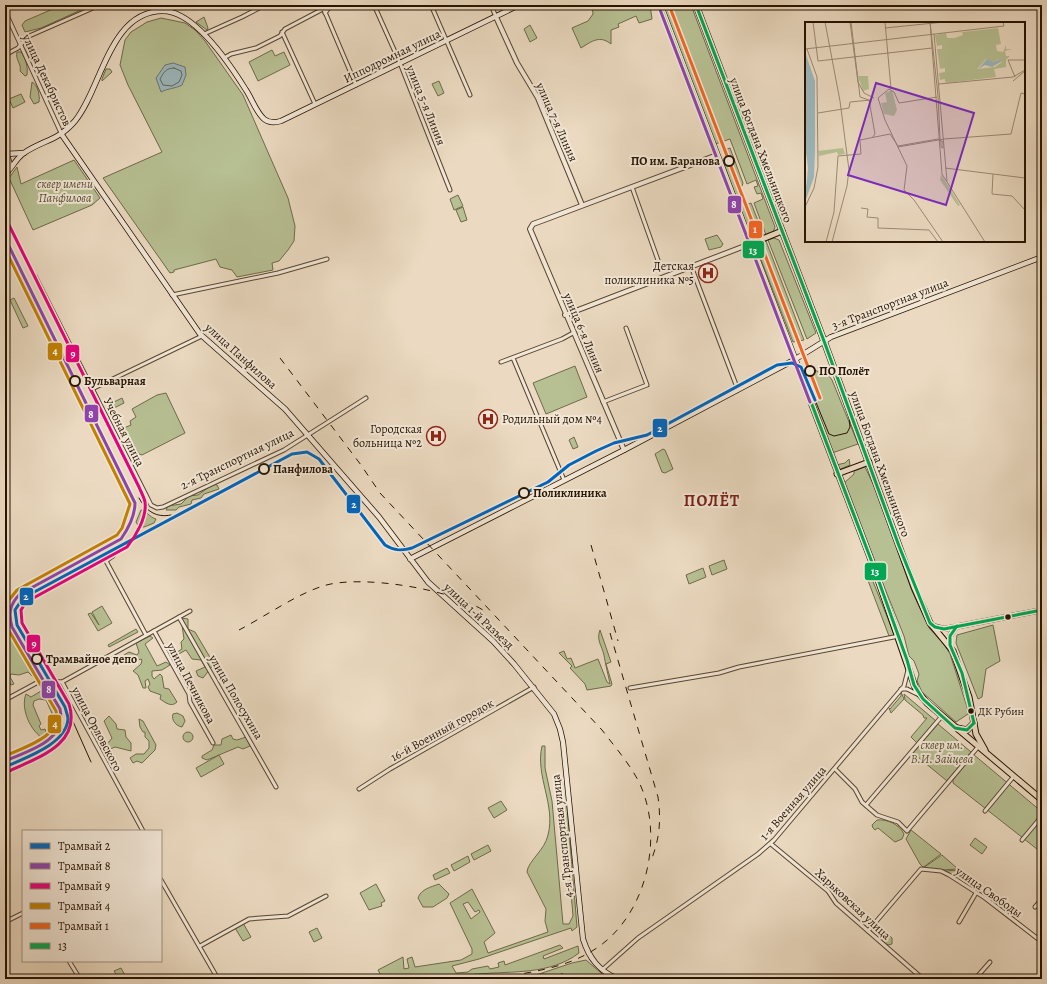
<svg xmlns="http://www.w3.org/2000/svg" width="1047" height="984" viewBox="0 0 1047 984" font-family="Alegreya,serif">
<style>
.green{fill:#b7c093;stroke:#6e6a4a;fill-rule:evenodd}
.water{fill:#9cb8bd;stroke:#6d7671}
.lines{fill:none;stroke-linecap:round;stroke-linejoin:round}
.shore{stroke:#61665e;stroke-width:1}
.minor-casing{stroke:#574530;stroke-width:5}
.tertiary-casing{stroke:#574530;stroke-width:6}
.secondary-casing{stroke:#261300;stroke-width:6}
.primary-casing{stroke:#261300;stroke-width:7}
.minor{stroke:#f2e7d7;stroke-width:3}
.tertiary{stroke:#f2e7d7;stroke-width:4}
.secondary{stroke:#f2e7d7;stroke-width:4.5}
.primary{stroke:#ebdac1;stroke-width:5}
.tram{stroke:#261300;stroke-width:1}
.rail{stroke:#261300;stroke-width:1;stroke-dasharray:7 7;stroke-linecap:butt}
.bus-1-casing{stroke:#f2e7d7;stroke-width:6}
.bus-1{stroke:#00a651;stroke-width:3}
.tram-1-casing{stroke:#f2e7d7;stroke-width:6}
.tram-2-casing{stroke:#f2e7d7;stroke-width:6}
.tram-3-casing{stroke:#f2e7d7;stroke-width:6}
.tram-4-casing{stroke:#f2e7d7;stroke-width:6}
.tram-5-casing{stroke:#f2e7d7;stroke-width:6}
.tram-1{stroke:#0065bd;stroke-width:3}
.tram-2{stroke:#8e44ad;stroke-width:3}
.tram-3{stroke:#e5007d;stroke-width:3}
.tram-4{stroke:#c38100;stroke-width:3}
.tram-5{stroke:#f26522;stroke-width:3}
.stop-dot{fill:#f2e7d7;stroke:#261300;stroke-width:2}
.bus-dot{fill:#261300;stroke:#f2e7d7;stroke-width:1.5}
.labels{text-anchor:middle;dominant-baseline:central;stroke-width:4;stroke-linejoin:round;paint-order:stroke}
.bus-label{font-size:11px;fill:#261300;stroke:#f2e7d7;text-anchor:start}
.street-label{font-size:12px;fill:#261300;stroke:#f2e7d7}
.stop-label{font-size:12px;font-weight:bold;fill:#261300;stroke:#f2e7d7;text-anchor:start}
.park-label{font-size:12px;font-style:italic;fill:#595033;stroke:#f2e7d7}
.poi-label{font-size:12px;fill:#261300;stroke:#f2e7d7;text-anchor:end}
.district-label{font-size:16px;font-weight:bold;letter-spacing:1px;fill:#7a1f14;stroke:#f2e7d7}
.inset-river{fill:none;stroke:#9cb8bd;stroke-width:2}
.inset-road{fill:none;stroke:#9c8a74;stroke-width:1}
.view{fill:#7b2cbf;fill-opacity:0.15;stroke:#7b2cbf;stroke-width:2}
.inset-edge{fill:none;stroke:#261300;stroke-width:2}
.line-badge{stroke:#f2e7d7;stroke-width:1.5}
.badge-label{font-size:11px;text-anchor:middle;font-weight:bold;fill:#fff}
</style>
<rect width="100%" height="100%" fill="#ebdac1"/>
<filter id="stains"><feTurbulence type="fractalNoise" baseFrequency=".005" numOctaves="4"/><feColorMatrix values="0 0 0 0 .2 0 0 0 0 .09 0 0 0 0 .02 0 0 0 .5 -.17"/></filter>
<radialGradient id="worn" r=".72"><stop offset=".6" stop-color="#630" stop-opacity="0"/><stop offset="1" stop-color="#630" stop-opacity=".3"/></radialGradient>
<g class="green">
<polygon points="62,5 84,5 81,10 41,28 25,32 22,25 25,21"/>
<path d="M592,5H650L652,19L639,23L636,16L618,24L619,27L611,30V44C600,35 592,41 581,48L572,28L588,21L593,14Z"/>
<polygon points="662,5 691,5 775,227 773,232 766,235 754,203 763,199 761,193 757,194 754,187 758,186 756,180 747,184 730,139 715,144"/>
<polygon points="204,17 208,28 207,30 196,22"/>
<polygon points="161,18 185,23 195,30 205,41 243,95 267,150 288,198 295,226 294,241 288,250 279,261 272,263 273,270 237,277 232,270 220,267 216,259 174,270 174,272 170,273 103,178 162,152 128,85 120,65 125,40 131,32 147,22"/>
<polygon points="530,25 537,38 530,42 524,29"/>
<polygon points="25,41 31,51 34,47 38,55 34,59 30,59 23,46"/>
<polygon points="272,50 275,56 284,52 290,65 258,81 249,62"/>
<path d="M17,52H21C26,59 28,67 27,75L25,76L20,71C22,64 15,60 17,52Z"/>
<polygon points="106,69 110,69 112,72 102,81 102,79"/>
<polygon points="439,81 444,93 438,96 432,84"/>
<path d="M32,82C38,85 40,96 39,102L34,104L30,97Z"/>
<polygon points="21,94 25,102 13,108 9,99"/>
<polygon points="730,148 743,183 742,186 737,188 739,193 742,192 745,199 742,201 744,206 751,203 764,236 752,240 724,164 728,162 724,150"/>
<polygon points="74,160 100,198 92,205 33,230 9,178 17,167 21,184"/>
<polygon points="458,195 463,206 454,210 450,199"/>
<polygon points="463,207 467,220 461,222 456,210"/>
<polygon points="717,235 723,244 721,247 709,250 705,239"/>
<polygon points="774,238 779,240 816,333 807,339 768,240"/>
<polygon points="766,241 804,340 793,342 756,247 759,243"/>
<polygon points="14,298 28,326 23,328 10,300"/>
<polygon points="575,366 587,397 546,414 533,383"/>
<polygon points="807,367 829,376 832,380 858,444 832,453 802,371"/>
<polygon points="166,393 185,433 142,455 139,454 124,428 131,425 130,421 136,417 132,409 157,395"/>
<polygon points="122,398 124,403 110,410 108,405"/>
<polygon points="574,437 578,447 573,449 569,440"/>
<polygon points="663,449 665,450 673,469 665,473 662,472 655,454"/>
<polygon points="849,459 850,465 838,470 836,465 845,463"/>
<polygon points="865,467 874,486 912,591 929,628 944,644 950,654 968,710 968,714 956,722 922,692 917,681 919,674 914,661 909,656 904,636 843,484 854,474 854,471"/>
<polygon points="213,484 217,485 219,489 204,494 201,498 192,500 191,504 179,507 176,510 166,510 168,506 181,504 189,496 198,495"/>
<path d="M141,510C147,511 149,517 156,519L154,523L144,527H139L136,522Z"/>
<polygon points="724,560 727,569 712,575 709,566"/>
<polygon points="703,568 706,577 689,584 686,575"/>
<polygon points="868,569 894,634 892,636 889,636 864,570"/>
<polygon points="102,606 112,623 98,631 88,614 91,613 99,625 92,612"/>
<polygon points="181,618 188,619 188,629 195,632 214,664 203,678 198,676 196,671 205,667 201,660 192,659 186,650 177,655 174,654 182,649 181,642 184,639"/>
<polygon points="993,625 1000,661 986,669 982,697 978,699 956,643 957,635"/>
<polygon points="136,629 138,632 109,647 108,645"/>
<path d="M600,630L611,662L606,664L612,684L611,686L587,690L585,684L570,668L572,666L559,653L564,651L567,659L571,658L575,668L598,659L607,682L610,684C609,679 605,662 604,655C602,646 596,640 600,630Z"/>
<path d="M150,636L153,638L145,644L157,666L166,662L170,665L162,670L152,671V676L154,679L160,674L162,676L164,688L169,689L177,702C171,708 165,702 160,699L161,695L150,691L148,687L150,684L148,679L145,681L146,688H143L138,675L133,671L141,664L142,660L141,659L128,664L124,655L129,652L137,655L139,652L136,643Z"/>
<polygon points="5,637 10,637 30,657 37,677 32,676 28,672 19,675 11,674 10,677 14,684 11,685 5,672"/>
<path d="M41,691C60,696 70,721 54,737L50,734L55,728V720L46,700L39,699L34,701L33,705L41,724L39,726L41,730L45,729L47,735L44,739C31,732 20,709 26,694L31,697Z"/>
<polygon points="901,692 904,699 891,713 889,708 890,709 901,696"/>
<polygon points="904,694 936,721 917,743 911,737 927,718 924,718 923,715 905,700"/>
<path d="M177,713L183,716L185,721L182,727C176,726 171,720 173,714Z"/>
<polygon points="109,716 116,724 117,729 125,730 126,737 131,743 131,751 115,747 108,750 97,744 95,734 96,732 104,744 109,742 112,738 104,721"/>
<polygon points="139,719 143,721 156,745 155,750 142,763 137,761 133,763 130,758 136,754 144,754 149,748 149,741 145,737 145,732 143,732 140,727"/>
<polygon points="938,724 971,752 947,781 913,753"/>
<circle cx="188" cy="737" r="5"/>
<polygon points="231,735 233,739 237,740 246,737 250,746 243,749 238,747 207,760 202,758 202,756 212,750 214,745 221,745 222,739"/>
<path d="M542,746H545V768L552,801L563,924H569L573,916L563,800L567,806L577,927L572,931L571,928L479,959L452,966L456,973L468,972L472,969L488,966L490,969L499,967L498,963L504,961L505,965L560,945L563,948L543,956L544,959L578,946L579,953C550,975 512,971 478,974C446,976 415,979 383,979L378,970L403,957L404,969L409,968L407,959L412,957L415,967L461,960L472,954V949L450,903L472,889L495,933L484,942L488,953L548,932L545,921L546,909L527,872C528,861 545,850 548,835C556,805 535,776 542,746ZM468,902L475,912L479,910L480,912L471,919L463,904Z"/>
<polygon points="973,754 1042,812 1042,853 953,783 953,780"/>
<polygon points="219,755 224,764 201,777 196,768"/>
<polygon points="501,801 507,810 494,818 488,808"/>
<path d="M877,820C887,819 899,824 904,834L902,839L895,842L878,828L875,830L873,828L872,825Z"/>
<polygon points="911,830 941,854 925,866 923,867 920,864 906,839"/>
<polygon points="975,838 987,847 982,854 970,845"/>
<polygon points="488,845 491,851 474,860 471,854"/>
<polygon points="942,855 958,869 942,870 923,868"/>
<polygon points="468,856 470,862 454,871 451,865"/>
<polygon points="447,868 450,873 435,880 433,875"/>
<polygon points="959,870 1014,916 1014,920 945,871"/>
<polygon points="376,884 385,901 381,903 382,906 369,910 360,893"/>
<path d="M439,884L449,894L447,898L433,907H423L418,898C421,889 431,887 439,884Z"/>
<polygon points="243,923 251,937 243,941 235,928"/>
<polygon points="317,928 322,938 314,942 309,932"/>
<polygon points="884,934 888,934 892,938 892,944 888,945 882,941 881,936"/>
<polygon points="586,960 608,979 568,979 562,973 556,978 543,974 536,975 572,963"/>
<polygon points="121,968 127,979 119,979 114,971"/>
</g>
<path class="water" d="M173,63L185,67L186,75L182,85C175,89 168,88 161,92L156,78L165,65Z"/>
<g class="lines">
<path class="shore" d="M174,68L181,71L182,75L179,82L172,86L163,85L160,79C164,72 166,68 174,68Z"/>
<g class="minor-casing">
<g id="minor">
<polyline points="322,5 356,85"/>
<polyline points="374,5 400,63 450,190"/>
<polyline points="431,5 470,95"/>
<polyline points="491,5 496,17"/>
<polyline points="5,11 62,135"/>
<polyline points="325,13 331,5"/>
<polyline points="282,32 315,104"/>
<polyline points="204,34 242,17 265,5"/>
<polyline points="5,55 18,48 27,37 100,5"/>
<polyline points="224,58 231,54 256,48 280,36 285,29 323,9"/>
<polyline points="632,187 659,263"/>
<polyline points="691,266 738,390"/>
<polyline points="35,276 146,495 151,505 157,508 163,507 284,450 366,398"/>
<polyline points="172,295 278,273 327,259"/>
<polyline points="513,358 564,480"/>
<polyline points="501,362 562,339 573,333"/>
<polyline points="92,389 202,336"/>
<polyline points="603,402 647,385 626,328"/>
<path d="M112,544L20,594C0,610 11,626 23,644C30,655 37,667 42,680L62,682L143,831"/>
<polyline points="116,551 113,556 106,561 146,635"/>
<polyline points="179,617 276,787"/>
<polyline points="154,631 189,694 190,702 213,743"/>
<polyline points="5,634 13,631"/>
<polyline points="62,682 190,611"/>
<polyline points="630,688 719,673 739,667 899,636"/>
<polyline points="901,689 907,689 917,694"/>
<polyline points="5,700 42,680"/>
<polyline points="835,769 855,789 862,802 877,815 898,822 907,831 978,747"/>
<polyline points="359,789 390,769 534,687"/>
<polyline points="866,805 942,716"/>
<polyline points="985,811 1014,776"/>
<polyline points="1022,840 1042,816"/>
<polyline points="771,844 828,891 836,903 923,979"/>
<polyline points="161,880 218,979"/>
<polyline points="1035,907 1042,899"/>
<polyline points="5,922 23,913"/>
<polyline points="959,922 976,893"/>
<polyline points="868,931 921,869 941,871 949,875 985,898 1042,942"/>
<polyline points="200,946 249,919 288,916 326,896"/>
<polyline points="69,961 80,979"/>
<polyline points="602,970 638,938 758,854 774,840 904,686 908,670"/>
<polyline points="975,979 990,962"/>
<polyline points="1038,979 1042,974"/>
</g>
</g>
<g class="tertiary-casing">
<g id="tertiary">
<polyline points="496,17 517,63 538,98 582,205"/>
<polyline points="565,315 750,244"/>
<polyline points="624,450 530,229 533,224 544,220 717,155"/>
</g>
</g>
<g class="secondary-casing">
<g id="secondary">
<polyline points="161,5 164,11"/>
<path d="M62,135L200,334L285,409L379,517L428,582L493,641L514,664L554,714L560,729L563,742L583,939C589,958 599,971 618,979"/>
<path d="M5,154C11,161 11,169 5,176"/>
<polyline points="5,154 24,153"/>
<path d="M10,169C14,164 18,157 24,153C43,140 58,141 75,121C102,88 109,11 163,11C195,11 231,66 246,90C252,99 256,112 264,119C269,123 275,123 281,121L519,5"/>
<polyline points="410,559 624,450 794,360 831,337 1042,257"/>
<polyline points="933,626 944,629 1042,610"/>
<polyline points="950,645 950,636 956,627"/>
</g>
</g>
<g class="primary-casing">
<g id="primary">
<polyline points="660,5 873,565 916,690 927,703 1042,800"/>
<polyline points="696,5 824,341 914,587 930,623 953,651 969,697 976,734 985,750"/>
<polyline points="750,244 782,231"/>
<polyline points="837,474 869,462"/>
<polyline points="957,728 967,730 974,723"/>
</g>
</g>
<use href="#minor" class="minor"/>
<use href="#tertiary" class="tertiary"/>
<use href="#secondary" class="secondary"/>
<use href="#primary" class="primary"/>
<g class="tram">
<polyline points="815,400 829,434 834,436 847,433 850,427 849,415 835,377 829,371 818,368"/>
<path d="M139,498C146,511 156,518 171,515"/>
<polyline points="62,705 71,717 91,762"/>
<polyline points="12,769 31,754"/>
</g>
<g class="rail">
<path d="M280,358L361,465L380,493L602,730C615,747 629,763 639,782C664,834 648,910 601,945C569,969 529,972 492,979"/>
<polyline points="591,545 618,641"/>
<path d="M239,630C264,617 297,594 323,586C360,574 453,589 486,612"/>
<path d="M610,633L658,797C661,819 660,837 652,858"/>
</g>
<g class="bus-1-casing">
<g id="bus-1">
<polyline points="660,5 873,565 907,660 914,685 923,699 955,728 967,730 974,723"/>
<polyline points="696,5 824,341 899,546 930,623 935,627 944,629 1042,610"/>
<polyline points="957,626 950,636 950,645 962,673 974,723"/>
</g>
</g>
<use href="#bus-1" class="bus-1"/>
<g class="tram-1-casing">
<path id="tram-1" d="M5,767C24,758 66,745 68,719C68,716 66,711 65,707L17,625L15,610L23,598L292,454L307,452L319,459L385,545C394,551 402,551 412,548L548,482L569,465L596,451L614,443L647,435L777,365L792,363L801,367L815,400"/>
</g>
<g class="tram-2-casing">
<g id="tram-2">
<polyline points="659,7 810,402"/>
<path d="M5,238L135,503C135,515 128,529 121,539L20,594C10,604 8,613 12,627L60,709C67,741 28,751 5,761"/>
</g>
</g>
<g class="tram-3-casing">
<path id="tram-3" d="M7,772C36,758 82,745 69,704L22,623L21,610L26,602L127,547C136,536 147,517 145,502C144,497 141,492 139,487L9,225"/>
</g>
<g class="tram-4-casing">
<g id="tram-4">
<polyline points="5,249 130,504 122,528 117,535 17,590 9,600 5,611"/>
<path d="M5,617L8,629L56,711C62,737 24,747 5,756"/>
</g>
</g>
<g class="tram-5-casing">
<polyline id="tram-5" points="669,5 820,398"/>
</g>
<use href="#tram-1" class="tram-1"/>
<use href="#tram-2" class="tram-2"/>
<use href="#tram-3" class="tram-3"/>
<use href="#tram-4" class="tram-4"/>
<use href="#tram-5" class="tram-5"/>
</g>
<defs>
<g id="hospital-ring" transform="scale(1)"><circle r="9.5" fill="#f2e7d7" stroke="#8f2418" stroke-width="1.5"/><path d="M-5-5h3v3.5h4V-5h3V5h-3V1.5h-4V5h-3Z" fill="#8f2418"/></g>
</defs>
<g fill-rule="evenodd">
<use href="#hospital-ring" x="708" y="273"/>
<use href="#hospital-ring" x="488" y="419"/>
<use href="#hospital-ring" x="436" y="436"/>
</g>
<g class="stop-dot">
<circle cx="729" cy="161" r="5"/>
<circle cx="810" cy="371" r="5"/>
<circle cx="75" cy="381" r="5"/>
<circle cx="264" cy="469" r="5"/>
<circle cx="524" cy="493" r="5"/>
<circle cx="37" cy="659" r="5"/>
</g>
<g class="bus-dot">
<circle cx="1008" cy="617" r="3.5"/>
<circle cx="971" cy="711" r="3.5"/>
</g>
<g class="labels">
<g class="bus-label">
<text x="978" y="711">ДК Рубин</text>
</g>
<g class="street-label">
<text transform="translate(392 56) rotate(-26)">Ипподромная улица</text>
<text transform="translate(47 80) rotate(65)">улица Декабристов</text>
<text transform="translate(426 105) rotate(68)">улица 5-я Линия</text>
<text transform="translate(557 122) rotate(66)">улица 7-я Линия</text>
<text transform="translate(761 150) rotate(69)">улица Богдана Хмельницкого</text>
<text transform="translate(890 304) rotate(-21)">3-я Транспортная улица</text>
<text transform="translate(584 333) rotate(67)">улица 6-я Линия</text>
<text transform="translate(241 356) rotate(42)">улица Панфилова</text>
<text transform="translate(124 432) rotate(63)">Учебная улица</text>
<text transform="translate(237 459) rotate(-26)">2-я Транспортная улица</text>
<text transform="translate(880 464) rotate(70)">улица Богдана Хмельницкого</text>
<text transform="translate(479 616) rotate(43)">улица 1-й Разъезд</text>
<text transform="translate(191 683) rotate(62)">улица Печникова</text>
<text transform="translate(236 697) rotate(60)">улица Полосухина</text>
<text transform="translate(97 729) rotate(62)">улица Орловского</text>
<text transform="translate(442 730) rotate(-29)">16-й Военный городок</text>
<text transform="translate(793 803) rotate(-49)">1-я Военная улица</text>
<text transform="translate(562 836) rotate(-96)">4-я Транспортная улица</text>
<text transform="translate(989 892) rotate(35)">улица Свободы</text>
<text transform="translate(853 904) rotate(43)">Харьковская улица</text>
</g>
<g class="stop-label">
<text x="720" y="161" text-anchor="end">ПО им. Баранова</text>
<text x="819" y="371">ПО Полёт</text>
<text x="84" y="381">Бульварная</text>
<text x="273" y="469">Панфилова</text>
<text x="533" y="493">Поликлиника</text>
<text x="46" y="659">Трамвайное депо</text>
</g>
<g class="park-label">
<text x="65" y="184">сквер имени<tspan x="65" dy="14">Панфилова</tspan></text>
<text x="942" y="745">сквер им.<tspan x="942" dy="14">В.И. Зайцева</tspan></text>
</g>
<g class="poi-label">
<text x="694" y="266">Детская<tspan x="694" dy="14">поликлиника №5</tspan></text>
<text x="502" y="419" text-anchor="start">Родильный дом №4</text>
<text x="422" y="429">Городская<tspan x="422" dy="14">больница №2</tspan></text>
</g>
<g class="district-label">
<text x="712" y="501">ПОЛЁТ</text>
</g>
</g>
<g transform="translate(805 22)">
<rect width="220" height="220" fill="#ebdac1"/>
<path d="M193,6L196,22L191,23L192,29L198,30L201,23V27H207L200,29L201,34H205L201,38V45L189,47L191,55L142,61L141,59L140,62V57L135,58L134,51L140,50V46L135,47L132,27H137V23L132,24L130,13L141,11L142,16H150L158,13L157,10L150,11ZM181,37L189,40L194,37L197,40L190,45L172,47ZM53,54H63L64,67L58,69ZM87,68L92,88L89,94L79,92L76,81L82,80L80,71ZM38,126L40,132L33,133L32,130L14,134L13,129ZM136,152L155,183L153,184L135,158Z" fill="#b7c093" fill-rule="evenodd"/>
<path d="M0,30L10,59V128L9,155L0,180L3,146L1,130L0,131ZM182,37L189,40L195,37L197,39L187,45L180,43L173,47Z" fill="#9cb8bd"/>
<path class="inset-river" d="M0,48L4,66L7,129V150L0,171"/>
<path class="inset-road" d="M8,0L13,39L127,26M20,0L35,79L44,148L42,164L27,220M45,0L53,60L59,71L69,76M46,0L55,75L64,78L70,112L67,116M80,0L86,67M125,0L137,152L180,220M80,6L139,0M129,12L142,159M0,27L199,4L198,0M210,55L203,38H220M208,59L220,49M134,62L208,55L220,48M73,76L80,98L102,144L99,168L109,178L138,220M73,76L84,67L89,70L94,81L132,75M13,91L44,86L45,80L65,78M93,125L139,117L206,112L216,71L220,72M140,146L220,156M188,152L187,172L207,174L220,188M0,185L9,166L13,145L12,55L2,27M56,186L63,187L62,195L73,196V206L124,208L133,220M21,220L29,190L33,134L56,132L55,118L85,112L93,124L133,117L135,118L138,120V126L136,125V119L135,118V117L133,74L132,64L125,0"/>
<path class="view" d="M71,61L169,91L141,183L43,153Z"/>
<rect width="220" height="220" class="inset-edge"/>
</g>
<g class="line-badge">
<rect x="727" y="195" width="15" height="19" rx="4" fill="#8e44ad"/>
<rect x="748" y="220" width="15" height="19" rx="4" fill="#f26522"/>
<rect x="742" y="240" width="23" height="19" rx="4" fill="#00a651"/>
<rect x="47" y="342" width="16" height="19" rx="4" fill="#c38100"/>
<rect x="65" y="344" width="15" height="19" rx="4" fill="#e5007d"/>
<rect x="84" y="404" width="15" height="19" rx="4" fill="#8e44ad"/>
<rect x="652" y="418" width="16" height="20" rx="4" fill="#0065bd"/>
<rect x="346" y="494" width="15" height="20" rx="4" fill="#0065bd"/>
<rect x="864" y="562" width="23" height="19" rx="4" fill="#00a651"/>
<rect x="19" y="587" width="15" height="19" rx="4" fill="#0065bd"/>
<rect x="26" y="634" width="15" height="19" rx="4" fill="#e5007d"/>
<rect x="41" y="680" width="15" height="19" rx="4" fill="#8e44ad"/>
<rect x="47" y="714" width="15" height="20" rx="4" fill="#c38100"/>
</g>
<g class="badge-label">
<text x="734" y="208">8</text>
<text x="755" y="233">1</text>
<text x="753" y="254">13</text>
<text x="55" y="355">4</text>
<text x="73" y="357">9</text>
<text x="91" y="418">8</text>
<text x="660" y="432">2</text>
<text x="354" y="508">2</text>
<text x="875" y="575">13</text>
<text x="26" y="600">2</text>
<text x="34" y="647">9</text>
<text x="49" y="693">8</text>
<text x="55" y="728">4</text>
</g>
<rect width="1047" height="984" fill="none" stroke="#ebdac1" stroke-width="20"/>
<rect x="6" y="6" width="1035" height="972" fill="none" stroke="#261300" stroke-width="2"/>
<rect x="10" y="10" width="1027" height="964" fill="none" stroke="#261300"/>
<rect x="22" y="830" width="140" height="132" fill="#f2e7d7" stroke="#a09281"/>
<rect x="30" y="843" width="20" height="6" fill="#0065bd" stroke="#a09281"/>
<text x="58" y="850" font-size="12" fill="#261300">Трамвай 2</text>
<rect x="30" y="863" width="20" height="6" fill="#8e44ad" stroke="#a09281"/>
<text x="58" y="870" font-size="12" fill="#261300">Трамвай 8</text>
<rect x="30" y="883" width="20" height="6" fill="#e5007d" stroke="#a09281"/>
<text x="58" y="890" font-size="12" fill="#261300">Трамвай 9</text>
<rect x="30" y="903" width="20" height="6" fill="#c38100" stroke="#a09281"/>
<text x="58" y="910" font-size="12" fill="#261300">Трамвай 4</text>
<rect x="30" y="923" width="20" height="6" fill="#f26522" stroke="#a09281"/>
<text x="58" y="930" font-size="12" fill="#261300">Трамвай 1</text>
<rect x="30" y="943" width="20" height="6" fill="#00a651" stroke="#a09281"/>
<text x="58" y="950" font-size="12" fill="#261300">13</text>
<rect width="100%" height="100%" filter="url(#stains)"/>
<rect width="100%" height="100%" fill="url(#worn)"/>
</svg>
